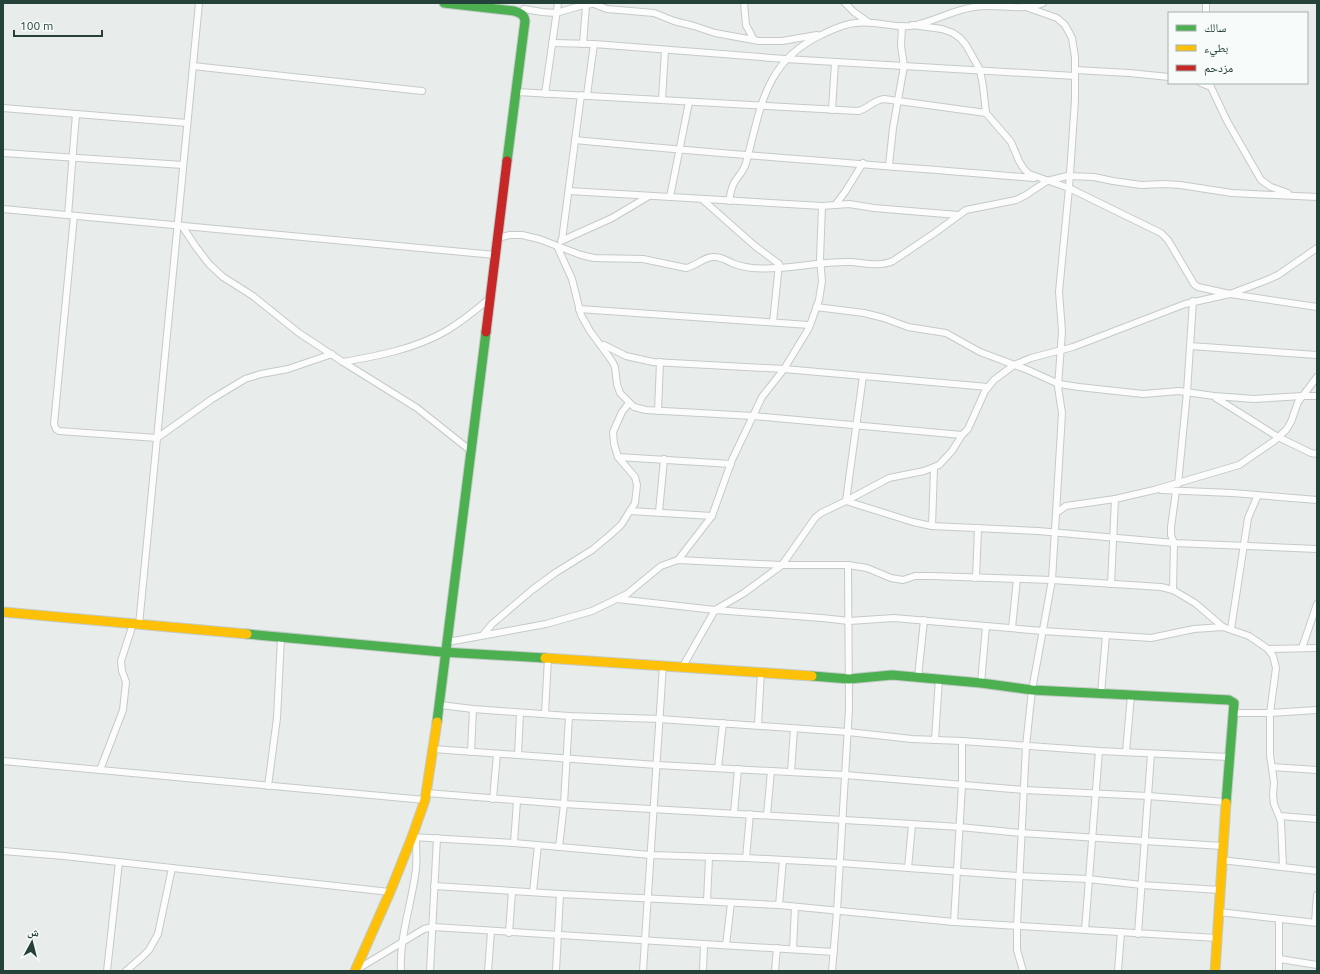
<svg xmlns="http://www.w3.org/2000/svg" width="1320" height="974" viewBox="0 0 1320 974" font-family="Ubuntu,'Noto Naskh Arabic',sans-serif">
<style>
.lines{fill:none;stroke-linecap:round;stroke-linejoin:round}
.street-casing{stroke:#c5cac8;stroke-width:8}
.fast-casing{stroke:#c3cbc8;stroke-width:11}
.slow-casing{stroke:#c3cbc8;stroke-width:11}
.jam-casing{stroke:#c3cbc8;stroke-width:11}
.street{stroke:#fcfcfc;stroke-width:6}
.fast{stroke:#4caf50;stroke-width:9}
.slow{stroke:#ffc107;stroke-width:9}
.jam{stroke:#c62828;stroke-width:9}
</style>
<rect width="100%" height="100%" fill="#e8edeb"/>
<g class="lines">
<g class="street-casing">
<g id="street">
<polyline points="744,3 746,25 754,40"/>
<polyline points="845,3 854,12 868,22"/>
<polyline points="594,4 607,9 654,13 674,21 694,26 715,33 759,41 782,41 817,35"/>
<polyline points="524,9 542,12 556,13 580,6 598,3"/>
<polyline points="1206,13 1206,3"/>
<polyline points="912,25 942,29 953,33 960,38 966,45 980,70 983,86 986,113 1011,142 1019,161 1024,169 1029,174 1069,188 1161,233 1168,240 1194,284 1198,287 1230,294 1317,307"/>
<polyline points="552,43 594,44 785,59 1075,76"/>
<polyline points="583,44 586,5"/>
<polyline points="193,66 422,91"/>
<polyline points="1075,70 1129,73 1169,77"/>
<polyline points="1201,83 1211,87"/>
<polyline points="1209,83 1227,121 1261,180 1271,187 1288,193"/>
<path d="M517,92L858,111C868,109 873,100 884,99L986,113"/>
<polyline points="545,94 558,3"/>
<polyline points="587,95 594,44"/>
<polyline points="662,100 665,50"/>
<polyline points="3,108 187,123"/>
<polyline points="832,110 835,62"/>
<path d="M575,140C727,155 881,165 1034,178"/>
<polyline points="3,153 183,165"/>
<polyline points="889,165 893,128 904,66 901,46 902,26"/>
<polyline points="569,191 822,206 849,204 874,208 958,215"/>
<polyline points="670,197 689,102"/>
<polyline points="703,200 755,246 779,264 773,322"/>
<path d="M729,201C730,195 731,189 734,183C738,176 744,171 746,163C761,108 764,62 821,35C832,30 843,24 855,23C874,20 892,28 910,26C932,23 952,10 974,7C997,3 1021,12 1043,3"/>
<polyline points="836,204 845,192 863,163"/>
<polyline points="3,209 495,255"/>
<polyline points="68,215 76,114"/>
<polyline points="74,216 54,424 56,429 59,431 157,438 212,399 245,379 261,374 288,369 332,354"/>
<polyline points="182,226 196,247 209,264 223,277 253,296 299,333 343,362 417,408 471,451"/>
<path d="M498,238L510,235H522L539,239L581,255L594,258L643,259L686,268C697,266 704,256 715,257C721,257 726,260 732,263C738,266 745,267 752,268C785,271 818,261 851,262C864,263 880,267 893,261L936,232L966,210L1016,200L1026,195L1047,181L1067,176L1094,177L1113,181L1141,185L1164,184L1180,185L1232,193L1317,197"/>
<polyline points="562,240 581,95"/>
<polyline points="561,241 612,218 649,196"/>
<polyline points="557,246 572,279 581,315 590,331 612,361 615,367 617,384 620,393 634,407 646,410 753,416 962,435"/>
<polyline points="816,307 864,313 884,318 908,327 946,333 980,352 1028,370 1059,384 1079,387 1143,394 1179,391 1214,396 1254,399 1302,396 1317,396"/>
<polyline points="579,309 809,325"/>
<polyline points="604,345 626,356 653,362 784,369 988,387"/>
<polyline points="1190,346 1317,355"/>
<path d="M343,362C377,356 415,349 446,331C461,322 476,310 490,298"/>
<polyline points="863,376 846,501 913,522 932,526 1038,531 1174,543 1317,549"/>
<polyline points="1216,398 1278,437 1311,453 1317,454"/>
<polyline points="658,411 660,362"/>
<polyline points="618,457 731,464"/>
<polyline points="1178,484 1187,392 1193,301"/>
<polyline points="1161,490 1232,493 1317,500"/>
<polyline points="630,511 712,516"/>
<polyline points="659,512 664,459"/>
<polyline points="1056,513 1066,506 1115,499 1154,490 1239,465 1274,441 1286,430 1291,422 1298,402 1317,377"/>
<polyline points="932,526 934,468"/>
<polyline points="678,560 712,516 732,460 762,397 784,369 809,328 819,300 822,281 820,259 822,206"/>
<polyline points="976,578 978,528"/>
<polyline points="1111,584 1115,499"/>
<polyline points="1173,590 1174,543 1171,535 1171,527 1176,491"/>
<polyline points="617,599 715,610 822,618 849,621 894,618 1043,631 1151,638 1194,629 1223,627 1249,636 1268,649 1273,656 1276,668 1270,713 1317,710"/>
<polyline points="139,625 199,3"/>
<polyline points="1012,628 1017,579"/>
<polyline points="1231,629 1248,518 1258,495"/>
<polyline points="483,635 492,624 532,590 555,573 592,550 609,536 621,525 635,503 637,485 635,477 618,457 614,444 613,432 622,412 629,403"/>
<polyline points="448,642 546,624 592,611 627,594 661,566 678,560 782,565 848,565 867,568 891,578 903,580 915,576 931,576 1052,580 1161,587 1173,590 1195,603 1223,627"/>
<polyline points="1302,648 1317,604"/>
<polyline points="1268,649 1317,648"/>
<polyline points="683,666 715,610 744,593 782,565 815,518 821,513 846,501 889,478 924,471 939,465 952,451 962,435 968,429 985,391 994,380 1014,365 1031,358 1073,347 1185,304 1230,294 1267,280 1278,275 1317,248"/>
<polyline points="918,677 924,620"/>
<polyline points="981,683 986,626"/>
<polyline points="1101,694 1106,635"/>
<polyline points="440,705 473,709 569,716 659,719 848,732 912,739 962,741 1099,751 1229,757"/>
<polyline points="1233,713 1270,713 1270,755 1274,782 1273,795 1274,804 1281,821 1283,867"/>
<polyline points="545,714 548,658"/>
<polyline points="758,725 761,671"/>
<polyline points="935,740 939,678"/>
<polyline points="433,749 657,765 845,775 1024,790 1148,796 1226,802"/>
<polyline points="471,752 473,709"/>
<polyline points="1126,752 1131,695"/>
<polyline points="518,755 520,713"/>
<polyline points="3,761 425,800"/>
<polyline points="1272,767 1317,770"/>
<polyline points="718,768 723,723"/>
<polyline points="100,770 123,710 126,682 122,671 121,661 133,624"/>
<polyline points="791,772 794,729"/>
<polyline points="268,786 277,718 281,638"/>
<polyline points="427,793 564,804 879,822 960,827 1021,833 1222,846"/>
<polyline points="493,799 497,754"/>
<polyline points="734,813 738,769"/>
<polyline points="767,815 771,771"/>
<polyline points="1280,816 1317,819"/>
<polyline points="412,837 514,843 651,855 746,858 840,863 1019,876 1088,879 1142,885 1220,890"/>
<polyline points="514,843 517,801"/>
<polyline points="559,847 564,804 569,716"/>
<polyline points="3,851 64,856 390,892"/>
<polyline points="746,858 750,814"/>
<polyline points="1221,860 1317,871"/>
<polyline points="908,868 912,825"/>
<polyline points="434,886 560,894 779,905 954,922 1217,938"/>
<polyline points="533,892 538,845"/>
<polyline points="707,901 709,858"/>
<polyline points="779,905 783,860"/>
<polyline points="1219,912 1317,923"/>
<polyline points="954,922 962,785 962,741"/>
<polyline points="1315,922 1317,895"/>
<polyline points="1085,930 1099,751"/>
<polyline points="509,933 512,891"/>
<polyline points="1138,934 1151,754"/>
<polyline points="726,945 731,903"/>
<polyline points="793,949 795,907"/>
<polyline points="1280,959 1317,965"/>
<polyline points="356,970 424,929 433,927 834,952"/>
<polyline points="107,971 119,862"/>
<polyline points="126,971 142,957 149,950 158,934 172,868"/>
<path d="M401,971C399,937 412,903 416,869C417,859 416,848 416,838"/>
<polyline points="430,971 437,838"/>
<polyline points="488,971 491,932"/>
<polyline points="556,971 560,894"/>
<polyline points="643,971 663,665"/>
<polyline points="703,971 704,944"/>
<polyline points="775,971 777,948"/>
<polyline points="832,971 837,911 849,709 848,565"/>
<polyline points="1023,971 1017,950 1017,925 1026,746 1032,690 1052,580 1062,413 1058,387 1062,331 1059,292 1069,188 1075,100 1075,57 1072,38 1065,25 1057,18 1026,7"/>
<polyline points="1118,971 1121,932"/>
<polyline points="1279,971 1279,919"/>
</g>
</g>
<g class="fast-casing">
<g id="fast">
<path d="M444,3L514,11C520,13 524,14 525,21L507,161"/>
<polyline points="247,634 442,652 545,658"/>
<polyline points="812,676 849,679 892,675 981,683 1032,690 1229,700 1234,703 1226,803"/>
<polyline points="437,722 486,332"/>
</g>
</g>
<g class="slow-casing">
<g id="slow">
<polyline points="3,612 247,634"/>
<polyline points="545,658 812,676"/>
<polyline points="355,971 390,892 412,837 425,800 437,722"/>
<polyline points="1215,971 1226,803"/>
</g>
</g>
<g class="jam-casing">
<polyline id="jam" points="486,332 507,161"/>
</g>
<use href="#street" class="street"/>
<use href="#fast" class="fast"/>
<use href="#slow" class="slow"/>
<use href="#jam" class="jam"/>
</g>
<rect width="1320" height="974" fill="none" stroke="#24423a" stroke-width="8"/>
<rect x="1168" y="12" width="140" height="72" fill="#f7fbf9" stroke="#a3b1ad"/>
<rect x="1176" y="25" width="20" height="6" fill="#4caf50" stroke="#a3b1ad"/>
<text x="1204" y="32" font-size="12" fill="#24423a">سالك</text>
<rect x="1176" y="45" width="20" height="6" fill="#ffc107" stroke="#a3b1ad"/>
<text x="1204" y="52" font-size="12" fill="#24423a">بطيء</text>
<rect x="1176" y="65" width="20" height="6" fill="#c62828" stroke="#a3b1ad"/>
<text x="1204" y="72" font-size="12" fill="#24423a">مزدحم</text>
<g transform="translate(32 942) rotate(7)" stroke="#f7fbf9" stroke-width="3" paint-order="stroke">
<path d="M0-3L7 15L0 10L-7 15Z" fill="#24423a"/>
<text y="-6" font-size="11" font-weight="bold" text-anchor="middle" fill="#24423a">ش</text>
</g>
<path d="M14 30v6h88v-6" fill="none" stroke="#24423a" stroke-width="2"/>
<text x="20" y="30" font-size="12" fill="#24423a" stroke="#f7fbf9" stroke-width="3" paint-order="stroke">100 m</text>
</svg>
